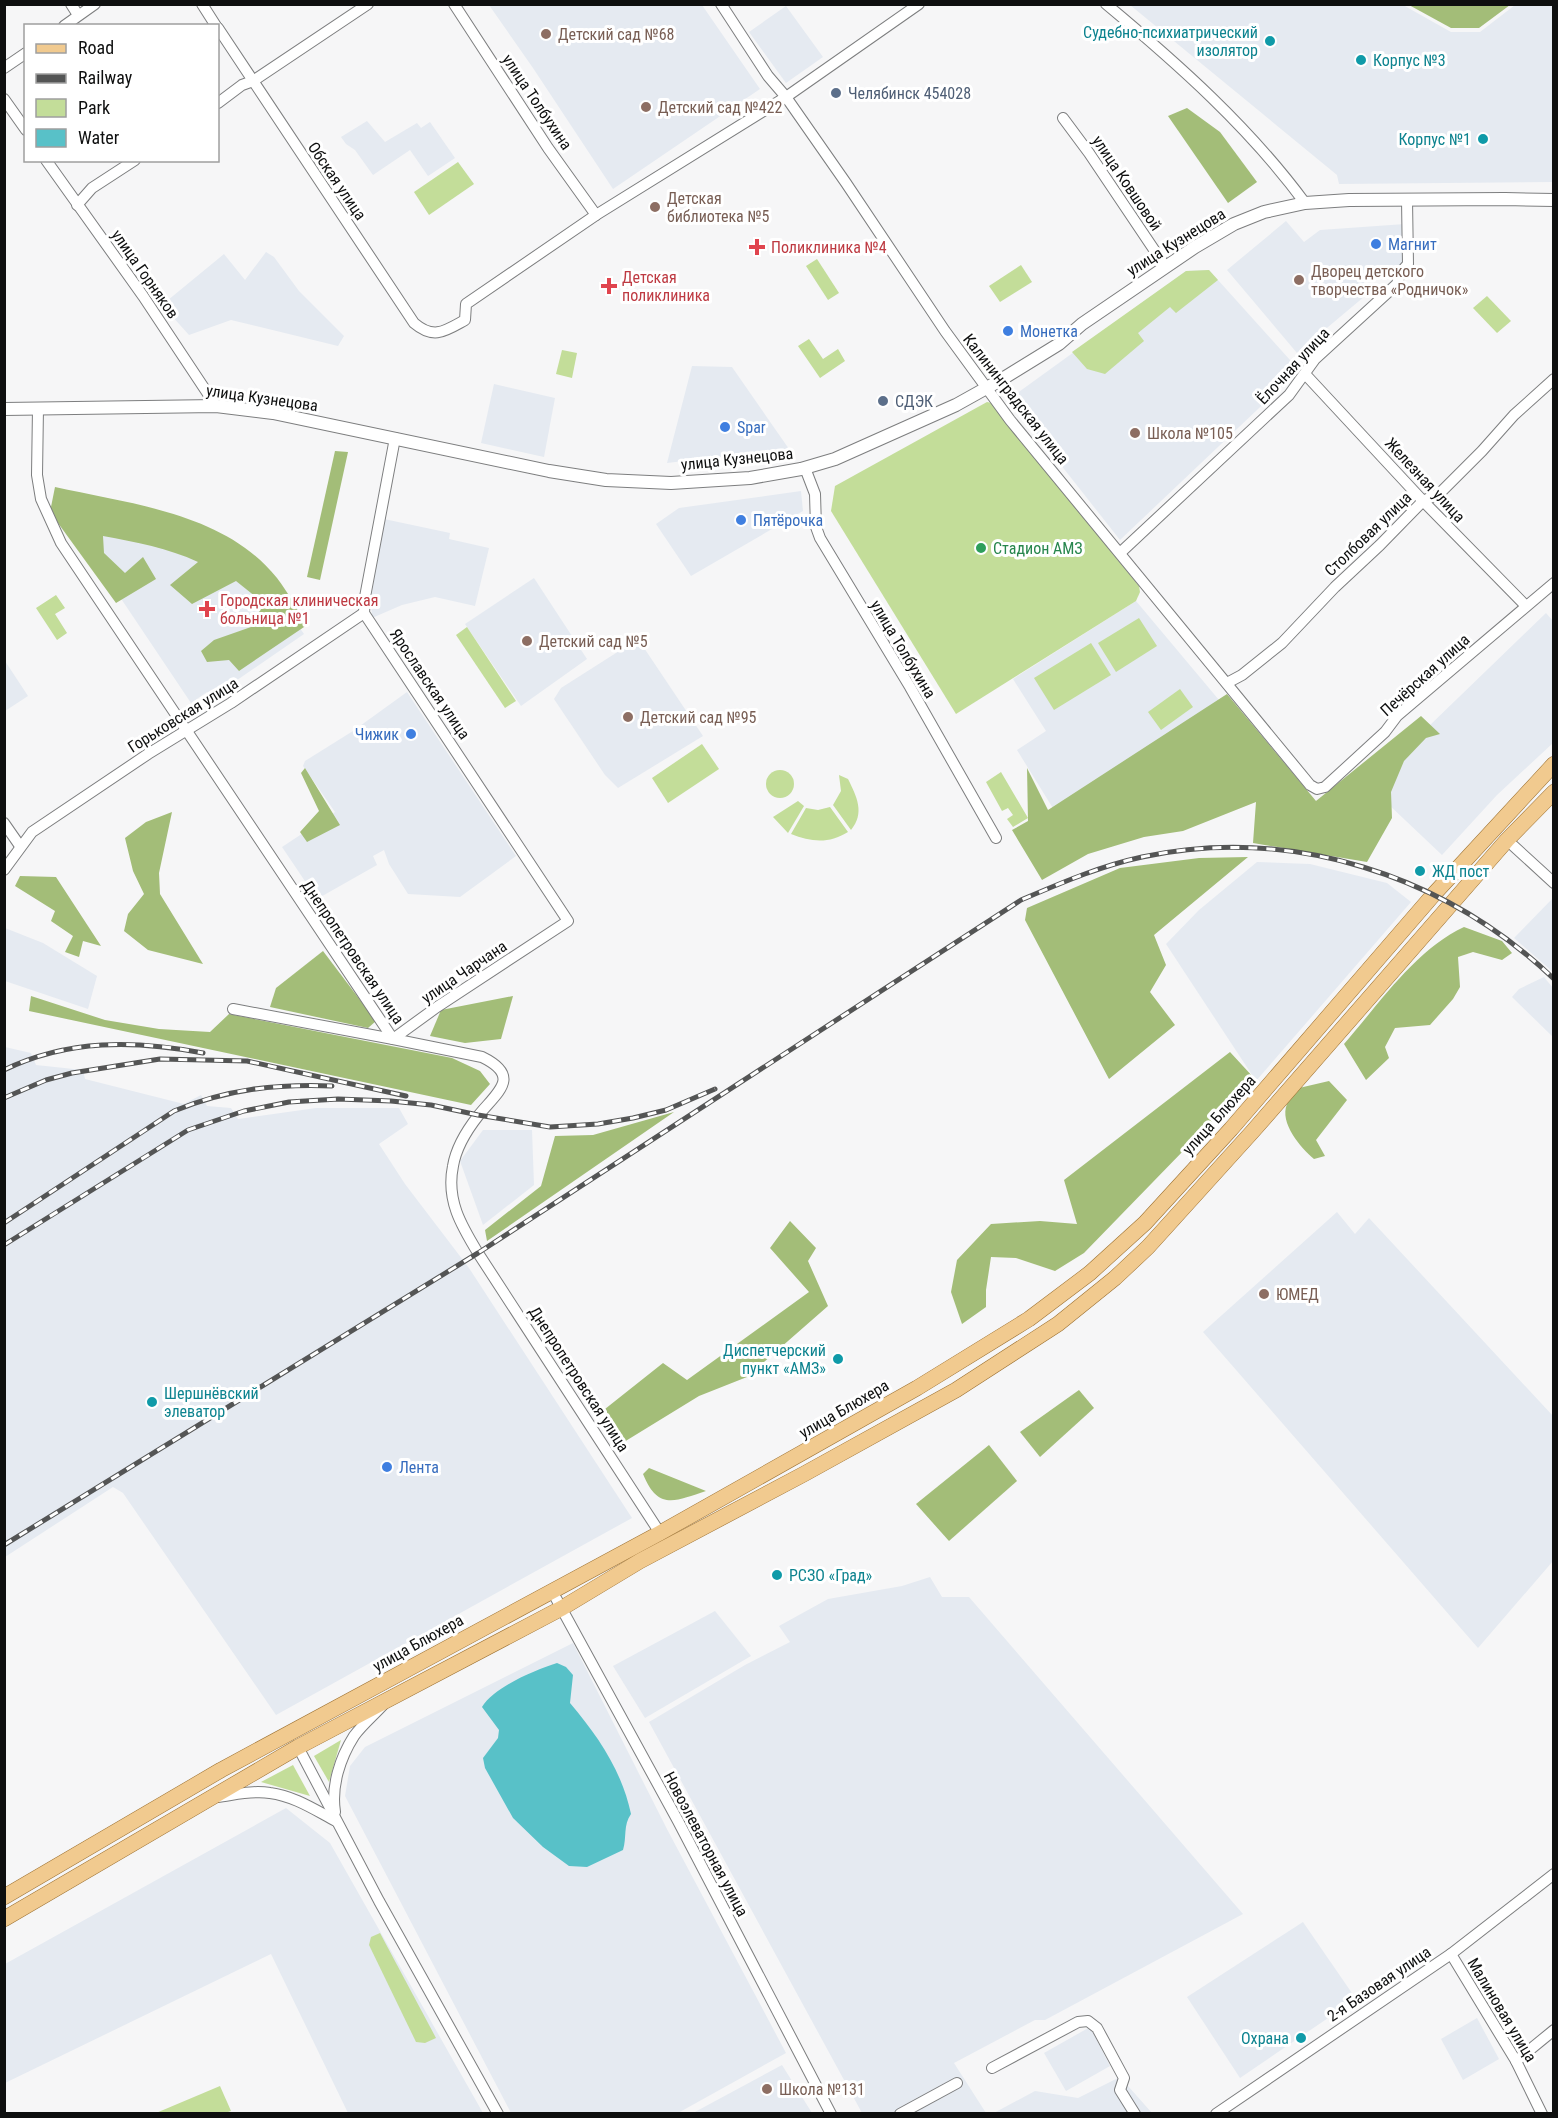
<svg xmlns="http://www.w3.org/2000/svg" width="1558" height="2118" viewBox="0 0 1558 2118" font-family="'Roboto Condensed',sans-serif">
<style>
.built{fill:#e5eaf1}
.green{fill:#c3dd99}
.forest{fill:#a3bd78}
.water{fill:#58c1c8}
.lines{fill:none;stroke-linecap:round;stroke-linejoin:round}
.minor-casing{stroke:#7d7e7f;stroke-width:12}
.tertiary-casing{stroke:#7d7e7f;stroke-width:14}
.primary-casing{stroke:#9c7132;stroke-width:16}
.minor{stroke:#fff;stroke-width:10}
.tertiary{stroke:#fff;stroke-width:12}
.primary{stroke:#f1ca8f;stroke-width:15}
.rail-casing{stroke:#545555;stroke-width:5}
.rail{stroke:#fff;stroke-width:3;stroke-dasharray:9;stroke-linecap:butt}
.education-dot{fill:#8d6e63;stroke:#fff;stroke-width:2}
.culture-dot{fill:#0f9aa8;stroke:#fff;stroke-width:2}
.service-dot{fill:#5c6f8a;stroke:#fff;stroke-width:2}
.shop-dot{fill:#3f7fe0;stroke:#fff;stroke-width:2}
.health-dot{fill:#e0444e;stroke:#fff;stroke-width:2}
.leisure-dot{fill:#2e9e5b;stroke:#fff;stroke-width:2}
.labels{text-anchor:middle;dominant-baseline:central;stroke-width:6;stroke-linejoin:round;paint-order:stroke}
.culture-label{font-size:16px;fill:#0d838f;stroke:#fff;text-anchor:end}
.education-label{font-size:16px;fill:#785e54;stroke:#fff;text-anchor:start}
.service-label{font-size:16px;fill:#4e5e75;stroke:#fff;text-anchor:start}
.street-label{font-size:16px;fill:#0e0f0f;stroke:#fff}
.shop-label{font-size:16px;fill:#366cbe;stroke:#fff;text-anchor:start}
.health-label{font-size:16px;fill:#be3a42;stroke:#fff;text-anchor:start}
.leisure-label{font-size:16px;fill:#27864d;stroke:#fff;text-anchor:start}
</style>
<rect width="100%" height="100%" fill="#f6f6f7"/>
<g class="built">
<polygon points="489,5 702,5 760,89 613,189 533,68"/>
<polygon points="1130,5 1403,5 1451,32 1480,32 1515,5 1553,5 1553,182 1339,184 1337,175"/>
<polygon points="786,6 823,57 786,83 749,32"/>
<polygon points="367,121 385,142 417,123 421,128 430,122 455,158 428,176 410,150 373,175 355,150 346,144 341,137"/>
<polygon points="1286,221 1304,242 1320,230 1405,224 1405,270 1354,270 1371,291 1297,353 1227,270"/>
<polygon points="266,252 274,257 299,291 344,336 338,346 231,320 189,335 162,305 224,254 245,280"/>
<polygon points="1209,270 1299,370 1120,540 1009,399 1186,271"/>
<polygon points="692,366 732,367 789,449 667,463"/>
<polygon points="494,384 555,398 544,457 481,443"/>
<polygon points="801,491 803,511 691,576 656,524 679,508"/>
<polygon points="100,510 269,584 304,634 211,698 207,692 191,703 75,530"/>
<polygon points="384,519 450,533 449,539 489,548 475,606 435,597 402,605 372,618 371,599"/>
<polygon points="534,578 587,659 521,706 465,624"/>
<polygon points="1136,601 1219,700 1059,818 1017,750 1046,731 1013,679"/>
<polygon points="1546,613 1553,621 1553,743 1497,795 1442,855 1368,785"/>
<polygon points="638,639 703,736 618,788 605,775 554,699 561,688"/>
<polygon points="5,661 28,696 5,711 4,711"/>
<polygon points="407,692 516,856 460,897 408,894 389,864 384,850 373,856 377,865 317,899 282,847 335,812 303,766 305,761 353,731"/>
<polygon points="1257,862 1310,864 1387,883 1411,902 1256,1081 1166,944 1199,910"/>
<polygon points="1553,898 1553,972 1514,938"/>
<polygon points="5,928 43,943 97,976 88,1009 5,981"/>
<polygon points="1544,977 1553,988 1553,1037 1512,997 1519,989"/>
<polygon points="5,1047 31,1053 36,1065 83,1070 85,1079 184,1104 201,1095 207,1106 231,1108 238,1119 316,1108 399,1108 408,1124 379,1144 405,1184 469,1268 632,1518 276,1715 123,1493 113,1487 5,1557"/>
<polygon points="483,1130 532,1130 534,1185 483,1225 460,1161"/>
<polygon points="1337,1212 1355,1234 1369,1218 1553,1416 1553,1561 1478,1648 1203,1332"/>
<polygon points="930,1577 942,1597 969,1597 1243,1914 1045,2020 1035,2020 954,2063 986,2113 862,2113 649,1722 745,1665 790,1642 779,1626 828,1599 902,1586"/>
<polygon points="715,1611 751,1656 645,1718 613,1666"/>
<polygon points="573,1643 668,1831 786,2053 678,2113 511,2113 345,1796 350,1766 365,1747"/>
<polygon points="286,1808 330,1843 483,2113 348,2113 271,1954 5,2083 5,1964"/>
<polygon points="1303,1922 1356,1999 1240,2078 1187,1997"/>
<polygon points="1477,2018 1499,2059 1463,2080 1441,2039"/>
<polygon points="1090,2027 1110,2066 1066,2091 1044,2053"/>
<polygon points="782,2065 812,2113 693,2113"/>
<polygon points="1120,2077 1152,2113 992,2114 1035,2091 1078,2098"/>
</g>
<g class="green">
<polygon points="458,162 474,184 429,215 414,192"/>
<polygon points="817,259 839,293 828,300 806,266"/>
<polygon points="1021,265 1032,282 1000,302 989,286"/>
<polygon points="1209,270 1218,280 1176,313 1170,307 1138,333 1144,341 1105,374 1087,369 1072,352 1186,271"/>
<polygon points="1487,296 1511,321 1497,333 1473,308"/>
<polygon points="809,339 823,359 838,349 845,361 820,378 798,346"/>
<polygon points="562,350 577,353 572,378 556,374"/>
<polygon points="987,402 992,403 1139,586 1140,592 1136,601 956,714 831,511 835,486"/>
<polygon points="56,595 65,608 55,614 67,633 57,640 36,608"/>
<polygon points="1139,618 1157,646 1116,672 1098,643"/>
<polygon points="467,627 516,701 505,708 456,635"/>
<polygon points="1091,643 1111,675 1054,710 1034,678"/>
<polygon points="1180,689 1193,707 1161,730 1148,712"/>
<polygon points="702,744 719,769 668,803 652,778"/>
<circle cx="780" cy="784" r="14"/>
<polygon points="1001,772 1028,818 1013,827 1007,819 1013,815 1008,808 1002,811 986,782"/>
<path d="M839,775L848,779C857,797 865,813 851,830L833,805L841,791Z"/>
<polygon points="798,801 804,806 788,833 773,817"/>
<path d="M830,807L848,832C829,844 811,842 791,834L806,808L818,810Z"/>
<polygon points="341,1740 329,1782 314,1756"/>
<polygon points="293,1765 310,1796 261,1782"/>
<polygon points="380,1933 436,2038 425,2043 416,2042 369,1945 371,1937"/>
<polygon points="220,2086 231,2111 225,2113 156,2113"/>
</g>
<g class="forest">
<polygon points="1409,5 1510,4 1510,5 1479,28 1451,28"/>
<polygon points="1187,108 1220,132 1257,182 1228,203 1168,116"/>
<polygon points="335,451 348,452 320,580 307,577"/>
<path d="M55,487C131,504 225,513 277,578C288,592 297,610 307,625L239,671L229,660L207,662L201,651L214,640L257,625L261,601L236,581L192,604L170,585L198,562C168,548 136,542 103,536L104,553L125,573L143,557L156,579L116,603L50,512Z"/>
<polygon points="1227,694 1316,801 1421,716 1440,734 1426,738 1404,761 1391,792 1392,818 1367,862 1253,843 1256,802 1183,831 1144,837 1088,854 1042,880 1012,830 1028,821 1027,768 1048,810"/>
<polygon points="305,768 340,825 307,842 300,832 319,811 301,773"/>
<polygon points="172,812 159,873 160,894 203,964 148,950 124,931 128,914 144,894 133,871 125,838 146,822"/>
<polygon points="1248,857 1154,935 1166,965 1150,992 1175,1025 1109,1079 1025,920 1027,908 1120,868 1199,858"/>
<polygon points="20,876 56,877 101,946 83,941 79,957 65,952 73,936 51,921 55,911 15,886"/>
<path d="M1464,927L1502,941L1512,953L1502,960L1473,952L1458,957L1460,987L1453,999L1430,1025L1395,1028L1385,1047L1389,1058L1366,1080L1344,1044C1379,1004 1416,949 1464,927Z"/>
<polygon points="323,951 376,1021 368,1028 270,1007 276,988"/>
<polygon points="31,996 105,1020 159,1029 210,1032 229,1014 452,1058 480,1071 490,1084 471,1105 29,1011"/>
<polygon points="513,996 501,1039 465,1043 430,1036 441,1010"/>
<polygon points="1230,1052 1254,1078 1084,1253 1055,1271 1016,1258 991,1257 986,1290 986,1307 962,1324 951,1292 957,1260 991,1224 1040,1221 1077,1224 1064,1180"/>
<path d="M1329,1081L1347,1100L1316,1140L1325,1156L1314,1159C1301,1148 1279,1123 1287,1104C1290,1099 1296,1093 1299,1088Z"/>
<polygon points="674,1112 487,1241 485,1230 541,1186 555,1136 593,1135"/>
<polygon points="790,1221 816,1248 808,1261 828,1306 747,1377 699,1396 624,1442 605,1409 663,1363 687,1380 809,1292 770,1248"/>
<polygon points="1079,1390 1094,1408 1040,1457 1020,1432"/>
<polygon points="989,1445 1017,1481 949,1541 916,1504"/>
<path d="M649,1468L706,1491C675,1501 658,1511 643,1474Z"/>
</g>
<path class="water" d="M557,1663L566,1667L573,1675L570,1703C598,1736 622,1771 631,1814C623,1825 627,1837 623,1850L587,1867L569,1866L543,1847L513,1818L485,1768L483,1758L498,1738L499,1730L482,1707C494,1687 535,1670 557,1663Z"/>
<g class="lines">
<g class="minor-casing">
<g id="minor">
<polyline points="71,4 78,15"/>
<polyline points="202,4 216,26"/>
<polyline points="454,4 548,148 596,215"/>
<polyline points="721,4 768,76 786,97 846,183 945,331 1010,420 1310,785 1317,789 1325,787 1385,732 1397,716 1554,583"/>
<path d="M1106,4C1178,64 1249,127 1305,203"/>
<polyline points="64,26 95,4"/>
<path d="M218,28L414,323C434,340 445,331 465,320L466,304L596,215L786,97L919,4"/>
<polyline points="4,68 26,53"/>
<polyline points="4,99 26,130"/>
<polyline points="218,103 242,85 253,81 368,4"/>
<polyline points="1063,118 1089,153 1165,266"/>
<polyline points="46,160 143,296 216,406"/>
<polyline points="77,205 92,188 135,160"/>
<polyline points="1305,374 1423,501 1526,606"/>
<path d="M38,408L37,475L41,499L61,543L393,1039L482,1057C523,1077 496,1093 478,1116C467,1130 456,1148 453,1166C446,1200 461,1225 478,1253L660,1533"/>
<polyline points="805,468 815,494 816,527 820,538 910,687 996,838"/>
<polyline points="1120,553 1289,395 1315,359 1397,284 1400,273 1408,264 1407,200"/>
<polyline points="1227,683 1242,675 1282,643 1335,587 1380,545 1423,501 1440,493 1482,451 1514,415 1554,379"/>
<polyline points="4,823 20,846"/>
<polyline points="1507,840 1554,883"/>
<polyline points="4,870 32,832 148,754 231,703 364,613"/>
<polyline points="233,1009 393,1039 437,1007 568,921 364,613 365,597 395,438"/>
<polyline points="552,1591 678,1821 831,2114"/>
<polyline points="298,1747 379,1901 498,2114"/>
<path d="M217,1797C234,1795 252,1790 270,1793C294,1796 315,1810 336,1821"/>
<path d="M335,1812C331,1786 340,1758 354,1736C362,1725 374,1715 383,1705"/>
<polyline points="1451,1954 1516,2061 1542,2114"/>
<polyline points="1516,2061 1554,2030"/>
<polyline points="992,2068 1078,2022 1088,2021 1097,2028 1124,2078 1120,2090 1135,2114"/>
<polyline points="900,2114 957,2083"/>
<polyline points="1216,2114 1451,1954 1554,1874"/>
</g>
</g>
<g class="tertiary-casing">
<polyline id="tertiary" points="4,409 216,406 273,413 549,471 606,480 671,483 750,478 801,469 835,459 956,405 999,381 1059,344 1082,324 1195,247 1234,224 1264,212 1305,203 1349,200 1505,199 1554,200"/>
</g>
<g class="primary-casing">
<g id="primary">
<polyline points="4,1897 221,1770 660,1533 917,1388 1029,1319 1090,1273 1145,1223 1231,1129 1434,894 1554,764"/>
<polyline points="4,1919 298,1747 562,1608 640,1561 804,1474 956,1390 1058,1324 1115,1278 1148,1247 1253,1131 1507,840 1554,792"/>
</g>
</g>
<use href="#minor" class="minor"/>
<use href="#tertiary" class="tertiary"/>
<use href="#primary" class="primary"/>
<g class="rail-casing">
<g id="rail">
<path d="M4,1070C68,1039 135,1040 203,1053"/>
<polyline points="4,1098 46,1080 72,1073 160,1059 247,1061 406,1096"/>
<path d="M4,1223L174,1111C227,1089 275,1084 332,1086"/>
<polyline points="4,1245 188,1130 244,1111 289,1102 338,1099 391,1101 431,1105 478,1115 550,1127 598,1124 633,1118 666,1110 715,1089"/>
<path d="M4,1545L478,1253L1021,900C1061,883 1100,866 1142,857C1291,825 1445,875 1554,979"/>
</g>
</g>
<use href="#rail" class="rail"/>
</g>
<g class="education-dot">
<circle cx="546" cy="34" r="6"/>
<circle cx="646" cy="107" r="6"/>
<circle cx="655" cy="207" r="6"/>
<circle cx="1299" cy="280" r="6"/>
<circle cx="1135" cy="433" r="6"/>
<circle cx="527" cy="641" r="6"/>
<circle cx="628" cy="717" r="6"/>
<circle cx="1264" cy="1294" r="6"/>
<circle cx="767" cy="2089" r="6"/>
</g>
<g class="culture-dot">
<circle cx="1270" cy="41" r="6"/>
<circle cx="1361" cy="60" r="6"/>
<circle cx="1483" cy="139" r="6"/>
<circle cx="1420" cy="871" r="6"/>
<circle cx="838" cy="1359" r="6"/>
<circle cx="152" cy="1402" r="6"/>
<circle cx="777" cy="1575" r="6"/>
<circle cx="1301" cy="2038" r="6"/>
</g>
<g class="service-dot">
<circle cx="836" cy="93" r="6"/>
<circle cx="883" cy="401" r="6"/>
</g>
<g class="shop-dot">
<circle cx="1376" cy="244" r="6"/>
<circle cx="1008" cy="331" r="6"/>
<circle cx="725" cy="427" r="6"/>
<circle cx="741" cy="520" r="6"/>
<circle cx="411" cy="734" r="6"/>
<circle cx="387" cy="1467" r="6"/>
</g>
<g class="health-dot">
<path d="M754 238h6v6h6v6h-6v6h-6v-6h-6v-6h6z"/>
<path d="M606 277h6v6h6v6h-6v6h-6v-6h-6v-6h6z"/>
<path d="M204 600h6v6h6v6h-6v6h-6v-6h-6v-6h6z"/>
</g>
<circle class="leisure-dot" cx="981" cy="548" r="6"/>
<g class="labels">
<g class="culture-label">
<text x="1258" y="32">Судебно-психиатрический<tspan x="1258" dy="18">изолятор</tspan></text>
<text x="1373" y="60" text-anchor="start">Корпус №3</text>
<text x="1471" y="139">Корпус №1</text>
<text x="1432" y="871" text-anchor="start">ЖД пост</text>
<text x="826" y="1350">Диспетчерский<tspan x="826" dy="18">пункт «АМЗ»</tspan></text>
<text x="164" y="1393" text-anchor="start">Шершнёвский<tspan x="164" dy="18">элеватор</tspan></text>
<text x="789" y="1575" text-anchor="start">РСЗО «Град»</text>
<text x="1289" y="2038">Охрана</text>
</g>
<g class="education-label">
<text x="558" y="34">Детский сад №68</text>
<text x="658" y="107">Детский сад №422</text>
<text x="667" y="198">Детская<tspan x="667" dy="18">библиотека №5</tspan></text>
<text x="1311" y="271">Дворец детского<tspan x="1311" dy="18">творчества «Родничок»</tspan></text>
<text x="1147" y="433">Школа №105</text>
<text x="539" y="641">Детский сад №5</text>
<text x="640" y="717">Детский сад №95</text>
<text x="1276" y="1294">ЮМЕД</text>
<text x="779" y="2089">Школа №131</text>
</g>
<g class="service-label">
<text x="848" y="93">Челябинск 454028</text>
<text x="895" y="401">СДЭК</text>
</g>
<g class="street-label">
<text transform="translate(537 102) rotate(56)">улица Толбухина</text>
<text transform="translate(337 181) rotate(56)">Обская улица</text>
<text transform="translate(1127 183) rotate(56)">улица Ковшовой</text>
<text transform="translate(1176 242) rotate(-32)">улица Кузнецова</text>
<text transform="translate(145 274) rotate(55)">улица Горняков</text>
<text transform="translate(1293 366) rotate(-47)">Ёлочная улица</text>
<text transform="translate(262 398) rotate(8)">улица Кузнецова</text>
<text transform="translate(1016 399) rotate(52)">Калининградская улица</text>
<text transform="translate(737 459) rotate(-6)">улица Кузнецова</text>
<text transform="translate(1425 480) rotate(47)">Железная улица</text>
<text transform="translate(1368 534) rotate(-44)">Столбовая улица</text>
<text transform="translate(903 649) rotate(59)">улица Толбухина</text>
<text transform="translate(1425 675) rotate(-42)">Печёрская улица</text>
<text transform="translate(430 684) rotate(56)">Ярославская улица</text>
<text transform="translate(183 715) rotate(-32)">Горьковская улица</text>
<text transform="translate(353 952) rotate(56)">Днепропетровская улица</text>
<text transform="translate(464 972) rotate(-34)">улица Чарчана</text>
<text transform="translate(1219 1115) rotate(-48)">улица Блюхера</text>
<text transform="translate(579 1379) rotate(57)">Днепропетровская улица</text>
<text transform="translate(844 1409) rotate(-30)">улица Блюхера</text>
<text transform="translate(418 1643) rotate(-29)">улица Блюхера</text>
<text transform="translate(706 1844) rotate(62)">Новоэлеваторная улица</text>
<text transform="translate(1379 1984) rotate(-34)">2-я Базовая улица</text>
<text transform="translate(1502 2010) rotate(59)">Малиновая улица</text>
</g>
<g class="shop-label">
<text x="1388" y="244">Магнит</text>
<text x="1020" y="331">Монетка</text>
<text x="737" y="427">Spar</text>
<text x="753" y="520">Пятёрочка</text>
<text x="399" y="734" text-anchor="end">Чижик</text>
<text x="399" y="1467">Лента</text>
</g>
<g class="health-label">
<text x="771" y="247">Поликлиника №4</text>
<text x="622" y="277">Детская<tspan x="622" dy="18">поликлиника</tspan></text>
<text x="220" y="600">Городская клиническая<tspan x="220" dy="18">больница №1</tspan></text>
</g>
<g class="leisure-label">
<text x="993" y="548">Стадион АМЗ</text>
</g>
</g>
<rect width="1558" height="2118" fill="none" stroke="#0e0f0f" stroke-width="12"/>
<rect x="24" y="24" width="195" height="138" fill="#ffffff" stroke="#9f9f9f" stroke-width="1.5"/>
<rect x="36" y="44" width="30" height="9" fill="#f1ca8f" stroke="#9f9f9f" stroke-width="1.5"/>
<text x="78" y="54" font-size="18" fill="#0e0f0f">Road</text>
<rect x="36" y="74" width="30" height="9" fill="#545555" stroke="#9f9f9f" stroke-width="1.5"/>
<text x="78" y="84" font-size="18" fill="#0e0f0f">Railway</text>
<rect x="36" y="99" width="30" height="18" fill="#c3dd99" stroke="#9f9f9f" stroke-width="1.5"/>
<text x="78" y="114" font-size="18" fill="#0e0f0f">Park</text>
<rect x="36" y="129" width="30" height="18" fill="#58c1c8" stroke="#9f9f9f" stroke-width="1.5"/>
<text x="78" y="144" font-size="18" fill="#0e0f0f">Water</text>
</svg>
